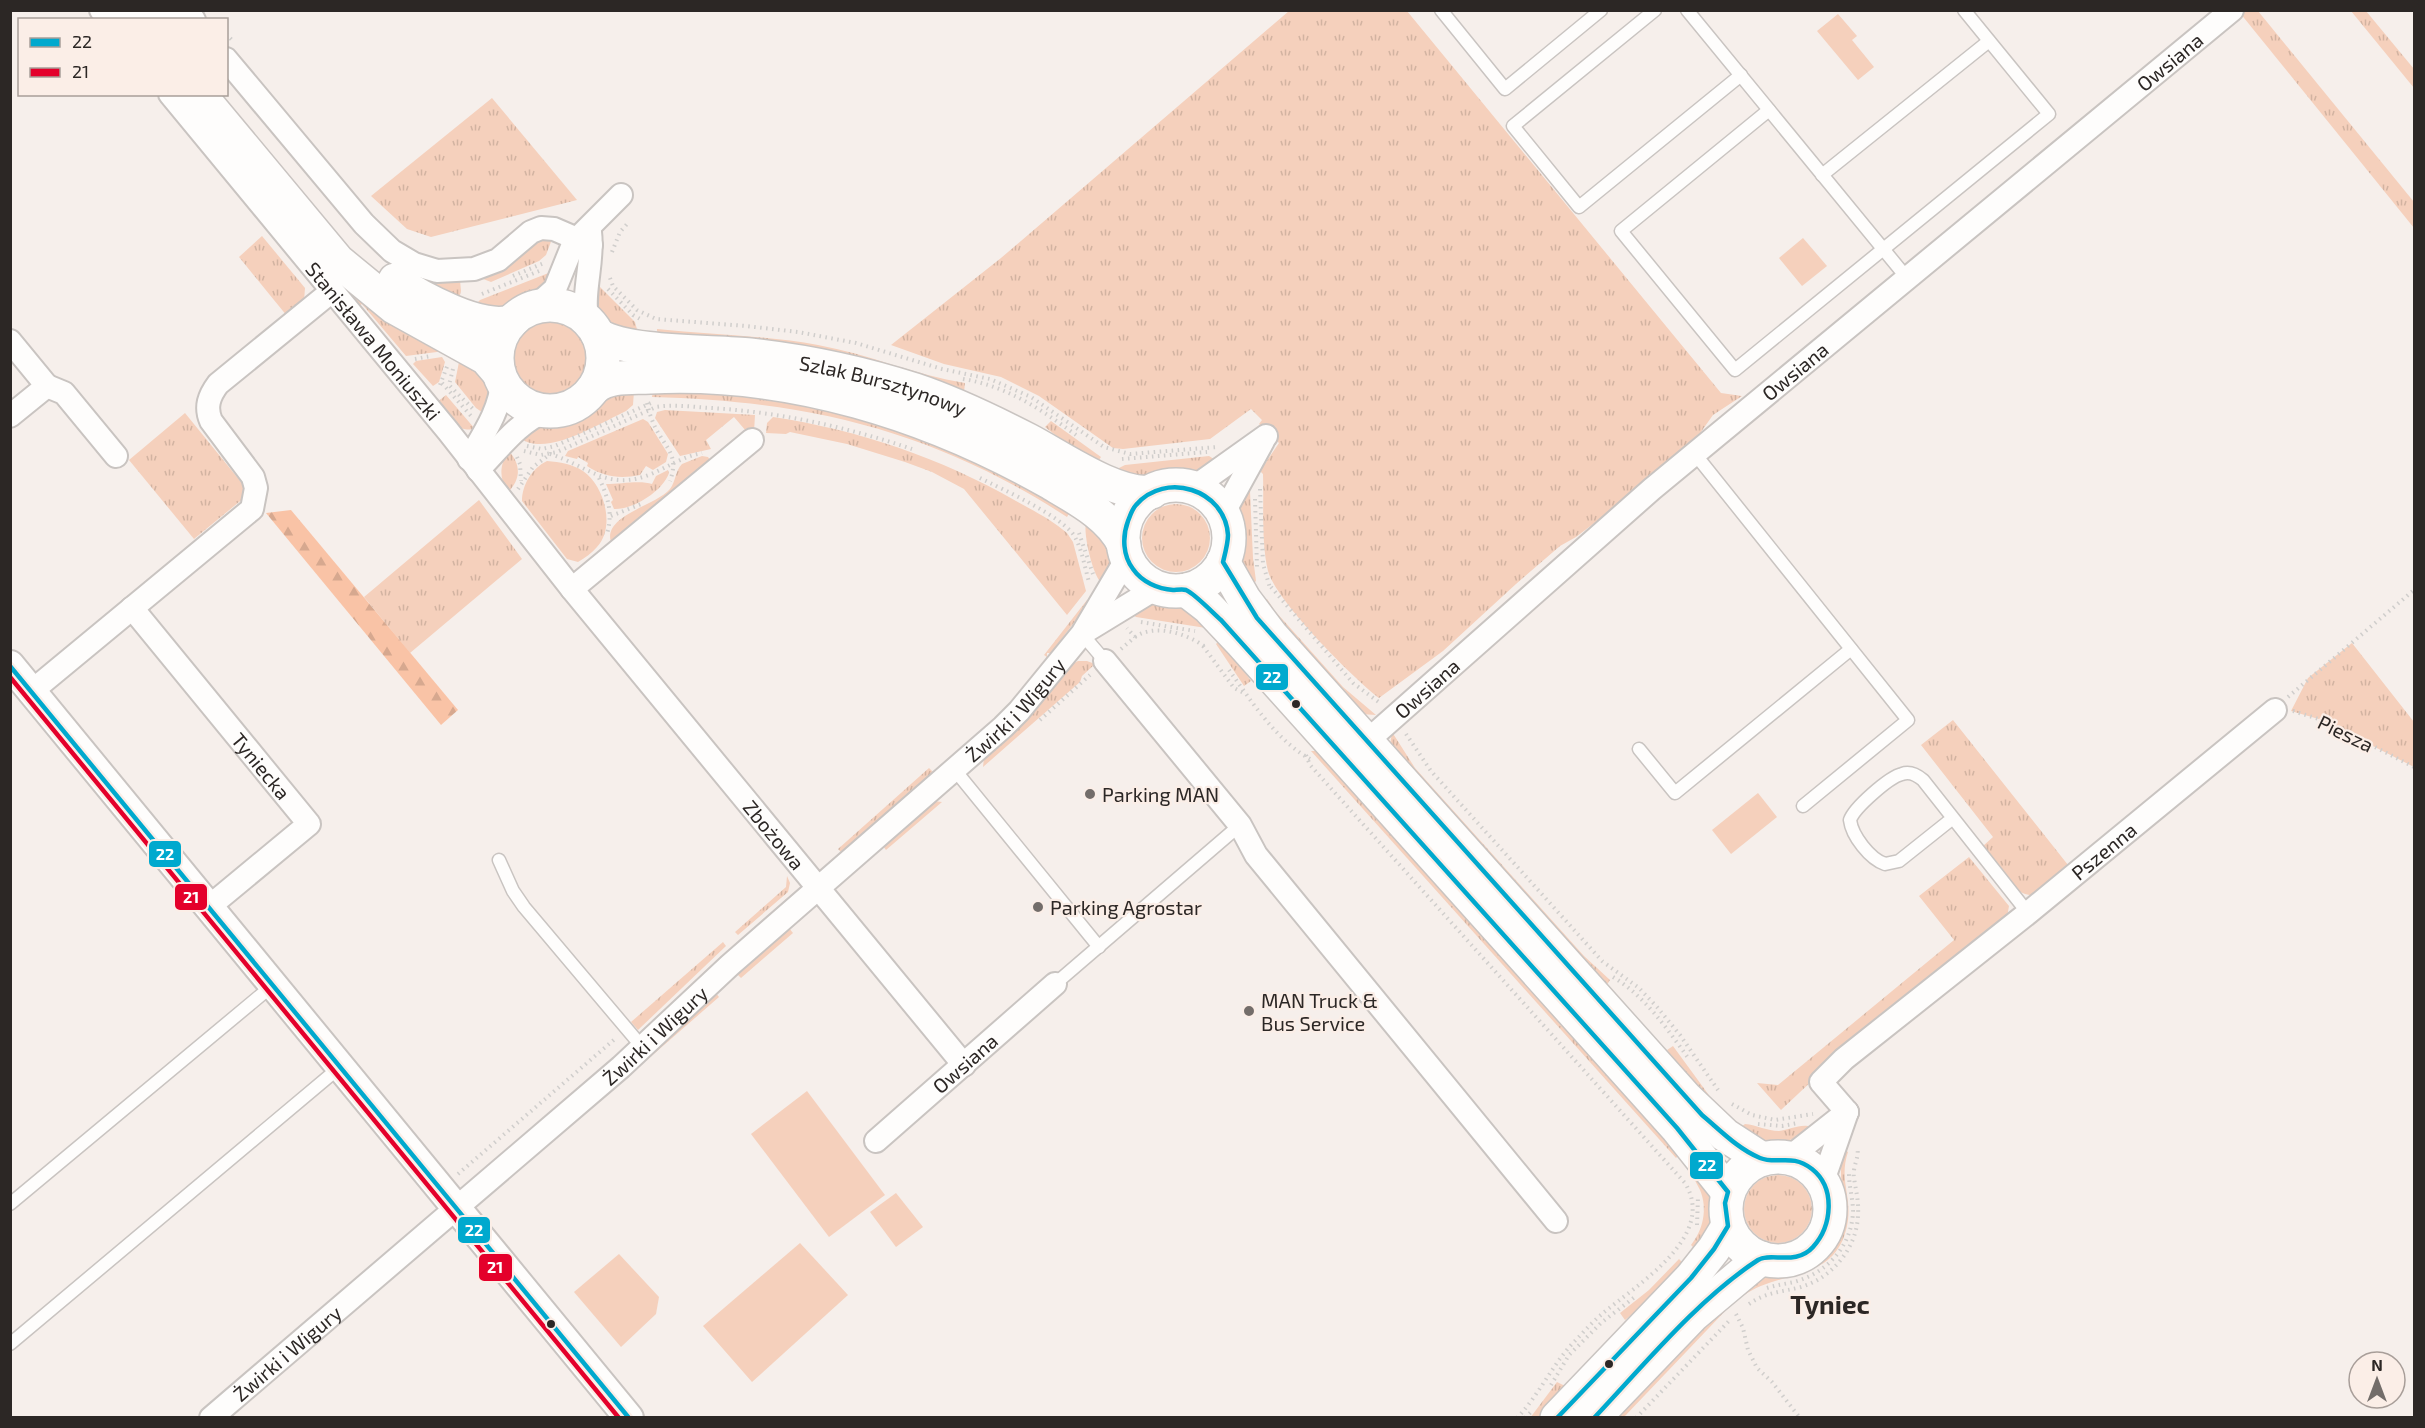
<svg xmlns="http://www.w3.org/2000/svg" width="2425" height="1428" viewBox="0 0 2425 1428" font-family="'Exo 2',sans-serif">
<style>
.grass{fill:url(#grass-tufts)}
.forest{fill:url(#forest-firs)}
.park{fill:#f5d0bc}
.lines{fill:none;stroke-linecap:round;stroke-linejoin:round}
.service-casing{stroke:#c9c4c1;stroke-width:15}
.minor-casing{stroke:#c9c4c1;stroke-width:26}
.tertiary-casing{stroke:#c9c4c1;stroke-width:32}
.secondary-casing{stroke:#c9c4c1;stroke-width:36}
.path{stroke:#d0cecc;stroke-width:4;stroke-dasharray:1.5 4.5;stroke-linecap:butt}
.service{stroke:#fefdfc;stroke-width:12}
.minor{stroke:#fefdfc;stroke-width:22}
.tertiary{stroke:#fefdfc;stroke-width:28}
.secondary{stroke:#fefdfc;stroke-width:33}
.bus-1-casing{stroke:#fbeee7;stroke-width:9}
.bus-2-casing{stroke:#fbeee7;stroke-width:9}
.bus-1{stroke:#00a9ce;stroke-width:4.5}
.bus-2{stroke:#e4002b;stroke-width:4.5}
.bus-dot{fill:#2c2725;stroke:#fbeee7;stroke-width:2}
.poi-dot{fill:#736d6a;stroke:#fbeee7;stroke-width:2}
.labels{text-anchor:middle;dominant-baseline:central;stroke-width:4.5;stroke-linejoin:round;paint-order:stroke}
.street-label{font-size:20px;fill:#2c2725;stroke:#fbeee7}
.poi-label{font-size:20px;fill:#2c2725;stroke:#fbeee7;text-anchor:start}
.district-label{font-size:26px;font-weight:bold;fill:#2c2725;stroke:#fbeee7}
.line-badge{stroke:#fbeee7;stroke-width:2}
.badge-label{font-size:16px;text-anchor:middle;font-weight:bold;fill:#fff}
</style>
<defs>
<pattern id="grass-tufts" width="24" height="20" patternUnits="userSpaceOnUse" patternTransform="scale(1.5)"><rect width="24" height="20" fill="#f5d0bc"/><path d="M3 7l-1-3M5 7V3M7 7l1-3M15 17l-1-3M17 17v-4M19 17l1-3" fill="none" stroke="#d2b3a1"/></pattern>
<pattern id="forest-firs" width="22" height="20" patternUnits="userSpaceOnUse" patternTransform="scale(1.5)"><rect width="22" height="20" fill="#f9c3a6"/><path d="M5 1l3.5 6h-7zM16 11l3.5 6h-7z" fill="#d6a88f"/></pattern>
</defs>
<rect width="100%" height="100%" fill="#f6efeb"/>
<g class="grass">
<path d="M1289,11H1407L1721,393L1742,396L1713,415L1693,443L1647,483L1576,537L1560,546L1516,584L1443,651L1379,698C1352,677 1276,601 1268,571C1261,542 1264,504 1263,474L1260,471L1279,443L1259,424L1262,420L1251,409L1210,439L1123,449L1113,448L1039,396L1001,377L944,364L891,345L1001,258Z"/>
<polygon points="2242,11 2258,11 2414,202 2414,228 2240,13"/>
<polygon points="2351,11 2366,11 2414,69 2414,88"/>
<polygon points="227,75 346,215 460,280 461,291 458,302 453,300 354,229"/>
<polygon points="492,98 577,200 431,237 407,229 371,196"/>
<polygon points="262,236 305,288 304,301 287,316 239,257"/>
<polygon points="542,239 552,239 546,255 539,261 491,282 478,277 515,262 534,243"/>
<path d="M551,272L549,282C542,287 504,309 496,309C490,309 482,305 477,303L480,300Z"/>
<path d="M597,284L635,322L638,333C609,325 594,318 597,284Z"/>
<path d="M343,287C378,315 402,332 443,348L437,352L406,356L362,304L356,308Z"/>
<circle cx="550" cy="358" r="37"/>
<path d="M657,329C711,335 765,335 818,345C868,354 915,375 965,383L964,392L657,337Z"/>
<polygon points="442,357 445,362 439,382 433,386 413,364 416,361"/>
<path d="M460,357C487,372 492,385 486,415L476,408L455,382Z"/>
<path d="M653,389L784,398L918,433L1071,510L1067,517C934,431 810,401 652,397Z"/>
<path d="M634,391L633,405L626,411C600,423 546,458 520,438L540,426L561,425L577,421L590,413L612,395Z"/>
<path d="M446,395L475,429C456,433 447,416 436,403Z"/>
<polygon points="665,410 755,415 754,432 746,431 734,417 706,440 711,449 680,456 655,418 657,412"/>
<polygon points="185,413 250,493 194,539 129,460"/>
<path d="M773,417C859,430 941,458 1016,501C1034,511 1052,520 1067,533L1073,542L1086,591L1067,615L964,489L932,472L905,462L847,444L790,432L786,434L766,433L767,423Z"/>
<path d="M643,419L648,422L668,454L666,462L653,470L646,466L640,475C620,479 604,477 587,466L588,463L578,457L577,459L565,456L568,451Z"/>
<polygon points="1051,421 1101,457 1097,463 1081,455 1045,427"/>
<path d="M509,451C521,465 521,479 508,492C499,479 499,464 509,451Z"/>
<path d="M702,456L708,457L710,460L612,545C599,516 656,506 670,489C676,481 675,471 682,464Z"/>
<polygon points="1209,456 1217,461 1197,471 1170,471 1141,477 1117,469 1125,465"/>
<path d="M547,461C560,462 572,464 583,471C604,485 616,527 597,547C592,553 585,558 578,562L567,559L522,501C522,485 532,468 547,461Z"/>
<path d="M668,470L669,473C663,491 633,510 614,509L611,502L613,500L606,484C620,484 641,480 652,484L656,476Z"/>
<polygon points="1247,487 1250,491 1253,558 1256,581 1250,587 1241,564 1244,536 1240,504"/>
<polygon points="479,500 522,559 410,653 364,597"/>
<circle cx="1176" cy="538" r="34"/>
<path d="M1086,523L1112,550L1110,569L1103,585C1093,578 1083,534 1086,523Z"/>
<polygon points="1267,599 1275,611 1343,687 1376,715 1361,714 1260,603"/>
<polygon points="1087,600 1091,600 1051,653 1047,653 1047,657 1044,655"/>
<polygon points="1158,603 1188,608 1206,628 1136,617 1131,614 1147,605"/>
<polygon points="1222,638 1251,681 1244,686 1216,644"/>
<polygon points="2352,643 2414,722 2414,767 2322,720 2291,711 2308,678"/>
<polygon points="1078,661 1087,661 1095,664 1082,676 1080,682 983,767 984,758 1067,671 1068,666"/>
<polygon points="1953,720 2072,870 2039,897 2025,894 2018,891 1983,846 1993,837 1921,745"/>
<polygon points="1392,732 1415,768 1584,956 1610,980 1606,986 1390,745"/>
<polygon points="1311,751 1315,751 1331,761 1682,1152 1676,1158"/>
<polygon points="929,768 934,773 842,853 838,849"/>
<polygon points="934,801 942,802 886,850 883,846"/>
<polygon points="1969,857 2009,906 2006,923 1815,1078 1781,1110 1757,1083 1778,1085 1954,940 1919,896"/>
<polygon points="787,876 790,883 788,892 738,935 735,932 786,887"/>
<polygon points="789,928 793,933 741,978 736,973"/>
<polygon points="723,942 726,946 638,1030 631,1022"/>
<polygon points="716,993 719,997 648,1059 649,1055"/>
<polygon points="1673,1046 1711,1098 1728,1114 1723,1119 1702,1099 1667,1050"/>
<path d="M1745,1124C1757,1125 1767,1131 1779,1131C1789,1130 1802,1123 1811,1127C1785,1150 1766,1143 1737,1130Z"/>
<path d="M1845,1150L1848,1152C1839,1179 1851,1194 1848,1220C1839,1284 1781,1268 1743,1296L1738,1290C1745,1286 1754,1279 1762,1276C1770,1274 1781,1276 1790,1275C1817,1271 1842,1246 1844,1219C1847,1190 1835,1180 1845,1150Z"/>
<path d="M1691,1172L1710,1193L1711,1200V1225L1697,1251L1691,1245C1703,1230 1708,1209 1700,1190C1697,1184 1694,1179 1691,1172Z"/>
<circle cx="1778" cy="1209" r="34"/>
<polygon points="1679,1259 1686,1266 1653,1298 1625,1320 1620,1313 1649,1290"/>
<polygon points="1723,1302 1728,1308 1624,1417 1610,1418"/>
<polygon points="1557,1382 1565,1386 1555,1402 1541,1417 1530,1418"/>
</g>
<polygon class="forest" points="291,510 458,710 441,725 266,513"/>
<g class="park">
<polygon points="1838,14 1857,36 1852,40 1874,67 1858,80 1817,31"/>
<polygon points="1803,238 1827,266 1802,286 1779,258"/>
<polygon points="1758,793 1777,817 1731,854 1712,830"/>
<polygon points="807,1091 885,1195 829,1237 751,1134"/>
<polygon points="896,1193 923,1227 896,1247 870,1212"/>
<polygon points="800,1243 848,1295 752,1382 703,1326"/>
<polygon points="619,1254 659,1297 656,1314 621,1347 574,1292"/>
</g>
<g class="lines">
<g class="service-casing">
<g id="service">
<polyline points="1441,10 1505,89 1601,10"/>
<polyline points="1655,10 1513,126 1579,207 1741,75"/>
<polyline points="1687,10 1907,278"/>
<polyline points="1769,110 1621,231 1735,370 2049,114 1964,10"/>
<polyline points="1822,175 1989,41"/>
<polyline points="1695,454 1908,720 1803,806"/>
<polyline points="1082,634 1105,661"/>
<polyline points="1639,749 1675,793 1851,649"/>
<polyline points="954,769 1099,947"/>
<path d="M1953,818L1899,861L1885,864C1870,859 1852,836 1850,820C1854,808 1889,777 1902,774C1910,771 1917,775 1923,780L2028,913"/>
<polyline points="499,860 513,891 524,907 643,1048"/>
<polyline points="1055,984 1240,825"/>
<polyline points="10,1204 273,985"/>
<polyline points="10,1344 340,1067"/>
</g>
</g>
<g class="minor-casing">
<g id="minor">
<polyline points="101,10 108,20"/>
<polyline points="187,10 194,20"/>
<polyline points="226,59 364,224 392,251 414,264 437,271 474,269 498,260 531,232 541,228 554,229 591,245"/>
<path id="s1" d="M170,94L448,431L572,589L964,1065"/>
<polyline points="535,307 555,289 574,242 621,195"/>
<path d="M587,320C582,290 594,261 590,232"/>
<polyline points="10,341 47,386 10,416"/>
<polyline points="47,386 64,393 116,456"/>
<path d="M469,459C483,435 501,409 502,381"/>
<path d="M478,470C499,449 518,422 546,411"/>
<polyline points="1193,488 1266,436"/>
<polyline points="1223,514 1263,441"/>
<polyline points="572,589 752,440"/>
<path id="s2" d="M132,608L309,824L210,906"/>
<polyline points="1086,631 1158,587"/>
<polyline points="1105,661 1240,825 1256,855 1556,1221"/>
<path d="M32,691L252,509L256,488L253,477L211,421C205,407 209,396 218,384L332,291"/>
<path id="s3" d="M1366,742L1652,489L2232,10"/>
<path id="s4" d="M1847,1112L1821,1082L1844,1059L2028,913L2275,710"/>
<path id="s5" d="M876,1141L1055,984"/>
<polyline points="1790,1157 1847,1112"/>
<polyline points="1823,1181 1847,1112"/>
<path id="s6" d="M211,1418L621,1067L730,965L1003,727L1019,711L1082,634L1127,558"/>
</g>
</g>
<g class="tertiary-casing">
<polyline id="tertiary" points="10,665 629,1418"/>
</g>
<g class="secondary-casing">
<g id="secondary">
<polyline points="130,10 137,20"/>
<polyline points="159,10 166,20"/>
<polyline points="199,94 338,261 394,307 486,358 498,372"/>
<path d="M395,280C418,297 485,333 512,321"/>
<circle cx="550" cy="358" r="53"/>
<path id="s7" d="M598,335C629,354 712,351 750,355C806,361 862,373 915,390C954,403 991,421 1028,440C1059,456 1117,497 1152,492"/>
<path d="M594,388C609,375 631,378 650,377C790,370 929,414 1049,482C1076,498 1111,516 1124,545"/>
<circle cx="1176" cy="538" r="53"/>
<polyline points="1223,562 1244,599 1271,635 1686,1098 1725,1135 1762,1159"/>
<polyline points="1186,590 1208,607 1242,643 1677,1128 1728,1192"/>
<circle cx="1778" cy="1209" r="52"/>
<polyline points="1557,1418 1691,1278 1714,1249 1728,1226"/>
<polyline points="1594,1418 1693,1315 1761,1258"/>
</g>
</g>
<g class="path">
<polyline points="226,34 232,40"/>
<polyline points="612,252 620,232 627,224"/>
<polyline points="513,276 544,263"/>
<polyline points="610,278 613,286 637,310 656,319 746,326 798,332 856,343 942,369 990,379 1031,397 1104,447 1130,454 1217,447"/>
<polyline points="608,289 633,315 642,320"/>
<polyline points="482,294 539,271"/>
<polyline points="415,359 431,356"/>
<polyline points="453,369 449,385 474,410"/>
<path d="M963,379C1007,386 1042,410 1076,435"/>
<polyline points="442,383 471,416"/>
<polyline points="440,385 448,364"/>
<path d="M647,403C649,412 652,421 656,429C667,449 679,456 670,481"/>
<polyline points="527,446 542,449 555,446 651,403"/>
<path d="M524,451L541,455L557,452L656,407C674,404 693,407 711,408C779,412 847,427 912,449"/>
<polyline points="517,457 520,464 521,481"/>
<polyline points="1122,459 1207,452"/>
<path d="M599,478C608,497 613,513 607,534"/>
<path d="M980,478C1002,489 1064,517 1075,537C1082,550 1085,568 1089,582"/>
<path d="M518,489L533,467L550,454C588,466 608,492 651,474C668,467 684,456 702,453"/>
<polyline points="1260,489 1263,564 1270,588"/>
<polyline points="1255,499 1257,567"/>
<polyline points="611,516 641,504"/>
<polyline points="1079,533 1093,574"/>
<polyline points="1271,587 1353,683 1380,703"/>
<polyline points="1141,622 1195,631"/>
<path d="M1135,637C1155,623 1187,634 1204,646"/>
<polyline points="1203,646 1234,688 1244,693"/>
<polyline points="1121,649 1135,637 1127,628"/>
<path d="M1229,670C1252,702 1276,740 1310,759"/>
<polyline points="2288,697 2414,590"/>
<polyline points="2293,711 2322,720 2414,767"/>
<polyline points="1040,720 1090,675"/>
<polyline points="1406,734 1431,771 1602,961 1639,988 1657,1007 1680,1035 1718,1090"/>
<path d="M1306,755L1310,765L1685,1183C1718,1237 1636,1285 1602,1314C1591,1323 1582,1334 1572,1344C1551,1367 1539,1395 1517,1418"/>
<path d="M1613,977C1646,997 1667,1029 1689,1059"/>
<polyline points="1732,1104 1752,1115 1775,1120 1813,1114"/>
<polyline points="1758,1124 1782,1126 1798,1123"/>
<polyline points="458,1174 616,1038"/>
<polyline points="1697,1225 1698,1197"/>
<path d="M1767,1288C1776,1285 1785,1284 1794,1282C1827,1273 1852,1246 1853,1211C1853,1199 1849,1187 1849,1174"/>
<path d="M1749,1304C1766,1292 1782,1292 1801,1287C1832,1278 1857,1248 1858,1215C1859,1202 1856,1191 1854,1178C1852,1167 1860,1157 1857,1147"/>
<polyline points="1736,1314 1743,1328 1748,1350 1757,1368 1772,1382 1800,1418"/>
<polyline points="1551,1385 1569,1355 1601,1323 1636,1296"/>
<polyline points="1525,1418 1532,1411"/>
<polyline points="1636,1418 1729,1321"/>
</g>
<use href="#service" class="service"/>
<use href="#minor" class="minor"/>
<use href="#tertiary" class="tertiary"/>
<use href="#secondary" class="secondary"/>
<g class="bus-1-casing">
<g id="bus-1">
<polyline points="10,666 629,1418"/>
<path d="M1557,1418L1691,1278L1714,1249L1728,1226L1725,1203L1728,1192L1677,1128L1221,620C1213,613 1195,594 1186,590C1183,589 1176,590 1173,590C1158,589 1142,582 1133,569C1123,556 1122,537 1128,521C1130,516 1132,509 1136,505C1165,471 1225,489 1228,535C1228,543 1225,554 1223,562L1257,618L1702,1115C1720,1130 1738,1149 1760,1158C1778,1165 1791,1153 1812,1169C1836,1188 1832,1226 1813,1247C1796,1266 1771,1252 1758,1260C1698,1299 1644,1365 1594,1418"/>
</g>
</g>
<g class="bus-2-casing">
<polyline id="bus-2" points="10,677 619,1418"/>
</g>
<use href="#bus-1" class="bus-1"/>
<use href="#bus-2" class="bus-2"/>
</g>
<g class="bus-dot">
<circle cx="1296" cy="704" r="5"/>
<circle cx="551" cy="1324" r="5"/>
<circle cx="1609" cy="1364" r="5"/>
</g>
<g class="poi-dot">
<circle cx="1090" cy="794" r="6"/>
<circle cx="1038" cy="907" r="6"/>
<circle cx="1249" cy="1011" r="6"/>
</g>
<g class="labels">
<g class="street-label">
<text stroke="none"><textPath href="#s3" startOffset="1053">Owsiana</textPath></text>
<text stroke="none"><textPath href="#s1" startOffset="320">Stanisława Moniuszki</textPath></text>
<text stroke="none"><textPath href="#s3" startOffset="567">Owsiana</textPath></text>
<text stroke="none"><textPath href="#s7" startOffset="291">Szlak Bursztynowy</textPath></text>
<text stroke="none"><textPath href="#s3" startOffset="81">Owsiana</textPath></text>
<text stroke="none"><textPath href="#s6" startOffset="1072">Żwirki i Wigury</textPath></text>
<text transform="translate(2346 733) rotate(26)">Piesza</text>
<text stroke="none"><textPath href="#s2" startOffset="204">Tyniecka</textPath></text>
<text stroke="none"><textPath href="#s1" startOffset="956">Zbożowa</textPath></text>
<text stroke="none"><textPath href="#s4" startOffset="405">Pszenna</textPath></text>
<text stroke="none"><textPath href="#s6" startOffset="586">Żwirki i Wigury</textPath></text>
<text stroke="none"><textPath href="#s5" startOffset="118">Owsiana</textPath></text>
<text stroke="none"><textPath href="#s6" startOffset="100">Żwirki i Wigury</textPath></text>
</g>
<g class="poi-label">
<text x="1102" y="794">Parking MAN</text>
<text x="1050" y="907">Parking Agrostar</text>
<text x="1261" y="1000">MAN Truck &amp;<tspan x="1261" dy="23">Bus Service</tspan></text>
</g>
<g class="district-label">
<text x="1830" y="1303">Tyniec</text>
</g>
</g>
<g class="line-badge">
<rect x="1255" y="663" width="34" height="28" rx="6" fill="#00a9ce"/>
<rect x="148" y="840" width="34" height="28" rx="6" fill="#00a9ce"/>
<rect x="174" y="883" width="34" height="28" rx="6" fill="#e4002b"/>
<rect x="1689" y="1151" width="35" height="29" rx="6" fill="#00a9ce"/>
<rect x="457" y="1216" width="34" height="28" rx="6" fill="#00a9ce"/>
<rect x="478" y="1253" width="35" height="29" rx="6" fill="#e4002b"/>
</g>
<g class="badge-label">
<text x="1272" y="683">22</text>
<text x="165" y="860">22</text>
<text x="191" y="903">21</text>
<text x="1707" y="1171">22</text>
<text x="474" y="1236">22</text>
<text x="495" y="1273">21</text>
</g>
<rect width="2425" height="1428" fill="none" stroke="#2c2725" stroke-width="24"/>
<rect x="18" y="18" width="210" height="78" fill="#fbeee7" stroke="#a89e99" stroke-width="1.5"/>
<rect x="30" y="38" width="30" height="9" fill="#00a9ce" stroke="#a89e99" stroke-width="1.5"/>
<text x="72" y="48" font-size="18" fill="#2c2725">22</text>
<rect x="30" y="68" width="30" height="9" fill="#e4002b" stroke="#a89e99" stroke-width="1.5"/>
<text x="72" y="78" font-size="18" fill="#2c2725">21</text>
<g transform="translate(2377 1380)"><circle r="28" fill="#fbeee7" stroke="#a89e99" stroke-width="1.5"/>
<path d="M0-4.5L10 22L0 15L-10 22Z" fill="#736d6a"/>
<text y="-9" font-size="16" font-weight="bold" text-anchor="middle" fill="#2c2725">N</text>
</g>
</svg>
